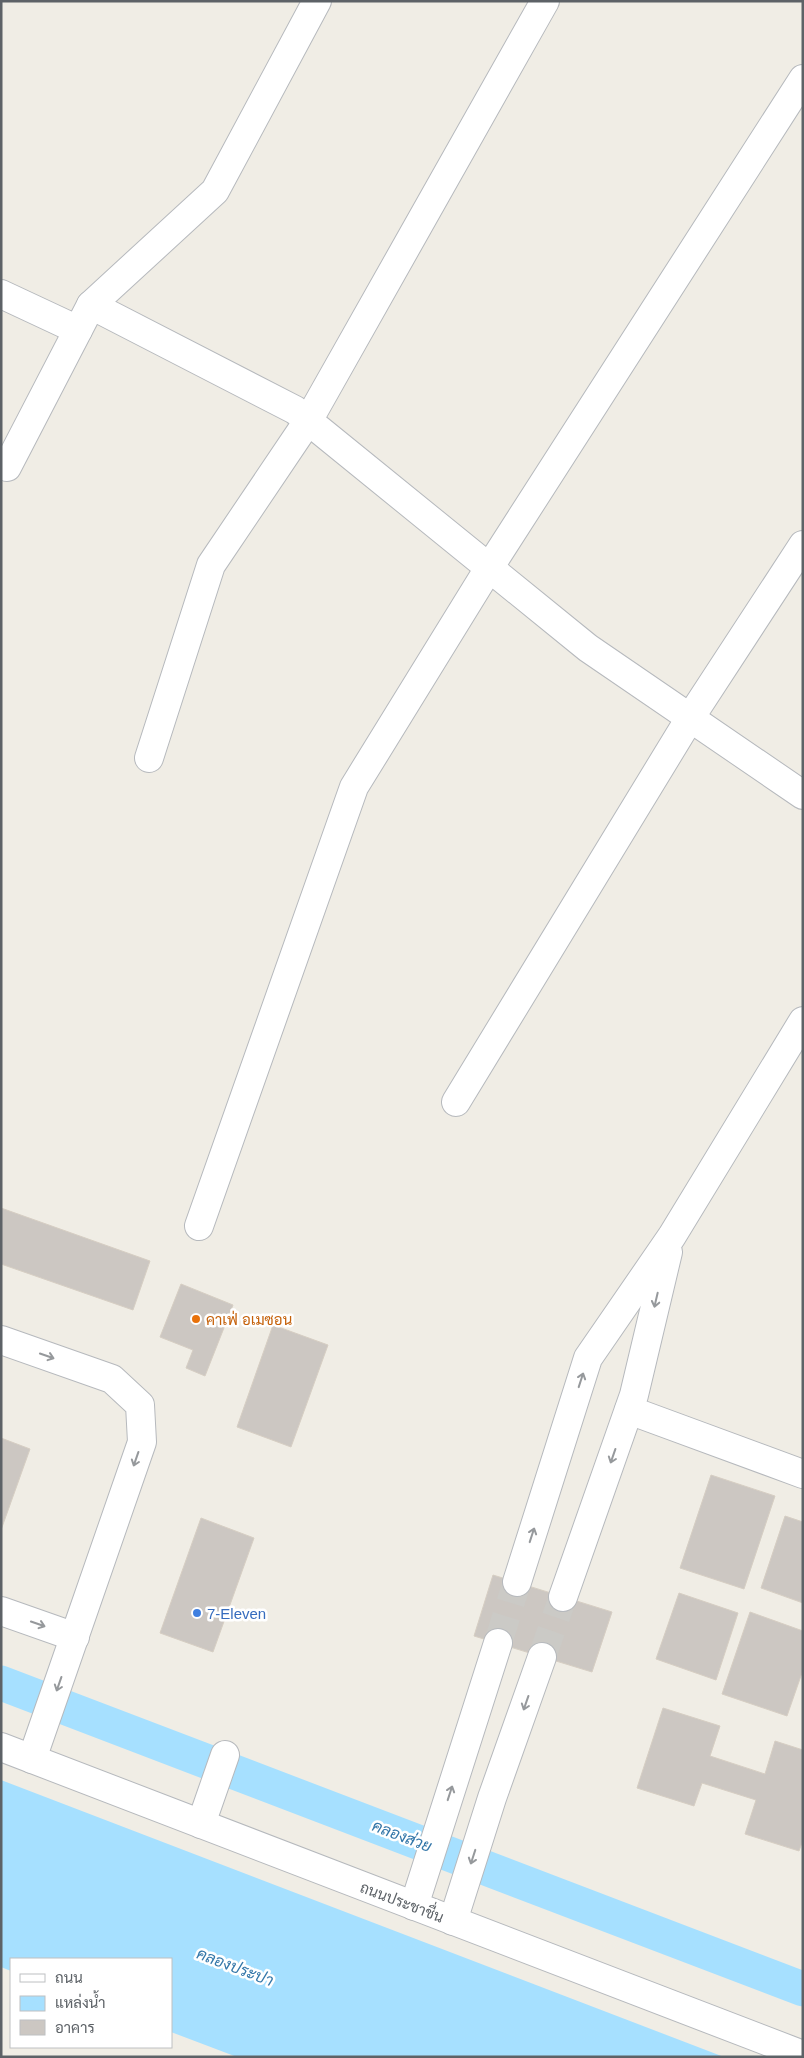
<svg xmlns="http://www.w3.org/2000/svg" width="804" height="2058" viewBox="0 0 804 2058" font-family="Helvetica,Sarabun,sans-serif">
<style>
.water{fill:#a6e0ff}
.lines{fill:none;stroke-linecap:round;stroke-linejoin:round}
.canal{stroke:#a6e0ff;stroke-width:35}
.building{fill:#ccc7c2;stroke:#d6cec3}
.minor-tunnel{stroke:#cbcac6;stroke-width:28;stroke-dasharray:28 14;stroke-linecap:butt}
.minor-casing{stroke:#b6b9bd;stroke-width:30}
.minor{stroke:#fff;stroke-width:28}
.oneway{stroke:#96999c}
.food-dot{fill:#e8710a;stroke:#fff;stroke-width:2}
.shop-dot{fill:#3f7fe0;stroke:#fff;stroke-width:2}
.labels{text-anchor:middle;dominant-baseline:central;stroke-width:5;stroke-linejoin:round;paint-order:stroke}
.food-label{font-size:15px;fill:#c56008;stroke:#fff;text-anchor:start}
.shop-label{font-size:15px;fill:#366cbe;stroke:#fff;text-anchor:start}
.street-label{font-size:15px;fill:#5d6267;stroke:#fff}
.water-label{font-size:16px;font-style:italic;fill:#3477a9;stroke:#fff}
</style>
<rect width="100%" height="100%" fill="#f0ede5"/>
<polygon class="water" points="1,1780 724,2057 237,2057 171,2032 171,1959 11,1959 11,1971 1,1967"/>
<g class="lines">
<polyline class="canal" points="1,1683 803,1989"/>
</g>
<g class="building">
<polygon points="1,1208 150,1261 133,1310 1,1264"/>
<polygon points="181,1284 233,1305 205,1376 186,1368 193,1350 160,1337"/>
<polygon points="273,1325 328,1345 291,1447 237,1427"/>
<polygon points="1,1438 30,1449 1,1530"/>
<polygon points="711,1475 775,1496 744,1589 680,1568"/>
<polygon points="785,1516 803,1522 803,1603 761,1588"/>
<polygon points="201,1518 254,1538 213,1652 160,1633"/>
<polygon points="493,1575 612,1612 592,1672 474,1636"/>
<polygon points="679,1593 738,1613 716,1680 656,1659"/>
<polygon points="750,1612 803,1631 803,1670 787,1716 722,1694"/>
<polygon points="663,1708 720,1726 710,1756 765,1774 775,1741 803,1750 803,1840 799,1851 745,1834 756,1800 702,1783 694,1806 637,1788"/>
</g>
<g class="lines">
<g class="minor-tunnel">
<polyline points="498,1643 517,1582"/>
<polyline points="542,1657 563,1597"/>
</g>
<g class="minor-casing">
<g id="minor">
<polyline points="1,294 78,330"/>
<polyline points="91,305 295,410 588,648 803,795"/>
<polyline points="7,467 91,305 215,191 317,1"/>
<polyline points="149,758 211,565 308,421 545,1"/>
<polyline points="456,1102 690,718 803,545"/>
<polyline points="199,1226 354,787 489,568 803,79"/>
<polyline points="1,1340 112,1379 140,1405 142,1442 32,1759"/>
<polyline points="629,1410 803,1474"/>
<polyline points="517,1582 588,1358 672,1236 803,1021"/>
<polyline points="563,1597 634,1395 668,1252"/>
<polyline points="1,1611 75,1637"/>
<polyline points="1,1747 803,2055"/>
<polyline points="201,1824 225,1755"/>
<polyline points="414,1906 498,1643"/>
<polyline points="453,1921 492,1798 542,1657"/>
</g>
</g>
<use href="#minor" class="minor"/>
</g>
<defs><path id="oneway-shaft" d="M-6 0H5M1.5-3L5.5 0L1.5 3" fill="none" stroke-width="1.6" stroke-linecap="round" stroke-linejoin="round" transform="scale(1.25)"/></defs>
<g class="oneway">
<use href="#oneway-shaft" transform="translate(656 1300) rotate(103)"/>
<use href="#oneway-shaft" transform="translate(47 1356) rotate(19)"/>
<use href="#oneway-shaft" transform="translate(581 1380) rotate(-72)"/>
<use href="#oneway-shaft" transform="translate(613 1456) rotate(109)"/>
<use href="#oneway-shaft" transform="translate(136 1459) rotate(109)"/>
<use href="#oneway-shaft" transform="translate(532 1535) rotate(-72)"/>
<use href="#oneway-shaft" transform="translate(38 1624) rotate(19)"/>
<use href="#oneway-shaft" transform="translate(59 1684) rotate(109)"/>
<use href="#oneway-shaft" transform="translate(526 1703) rotate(109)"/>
<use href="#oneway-shaft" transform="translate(450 1793) rotate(-72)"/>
<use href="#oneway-shaft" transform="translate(473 1857) rotate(108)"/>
</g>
<circle class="food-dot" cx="196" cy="1319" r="5"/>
<circle class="shop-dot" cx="197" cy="1613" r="5"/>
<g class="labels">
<g class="food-label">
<text x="206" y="1319">คาเฟ่ อเมซอน</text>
</g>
<g class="shop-label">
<text x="207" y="1613">7-Eleven</text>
</g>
<g class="street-label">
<text transform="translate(402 1902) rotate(21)">ถนนประชาชื่น</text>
</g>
<g class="water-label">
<text transform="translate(402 1836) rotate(21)">คลองส่วย</text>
<text transform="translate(235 1967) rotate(21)">คลองประปา</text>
</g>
</g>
<rect width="804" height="2058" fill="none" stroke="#5d6267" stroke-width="5"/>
<rect x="10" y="1958" width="162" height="90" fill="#ffffff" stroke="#bec0c2"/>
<rect x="20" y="1974" width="25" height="8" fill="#ffffff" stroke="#bec0c2"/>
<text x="55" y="1983" font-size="15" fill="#5d6267">ถนน</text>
<rect x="20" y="1996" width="25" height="15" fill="#a6e0ff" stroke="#bec0c2"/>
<text x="55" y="2008" font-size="15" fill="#5d6267">แหล่งน้ำ</text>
<rect x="20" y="2020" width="25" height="15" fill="#ccc7c2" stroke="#bec0c2"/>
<text x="55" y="2033" font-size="15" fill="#5d6267">อาคาร</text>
</svg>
